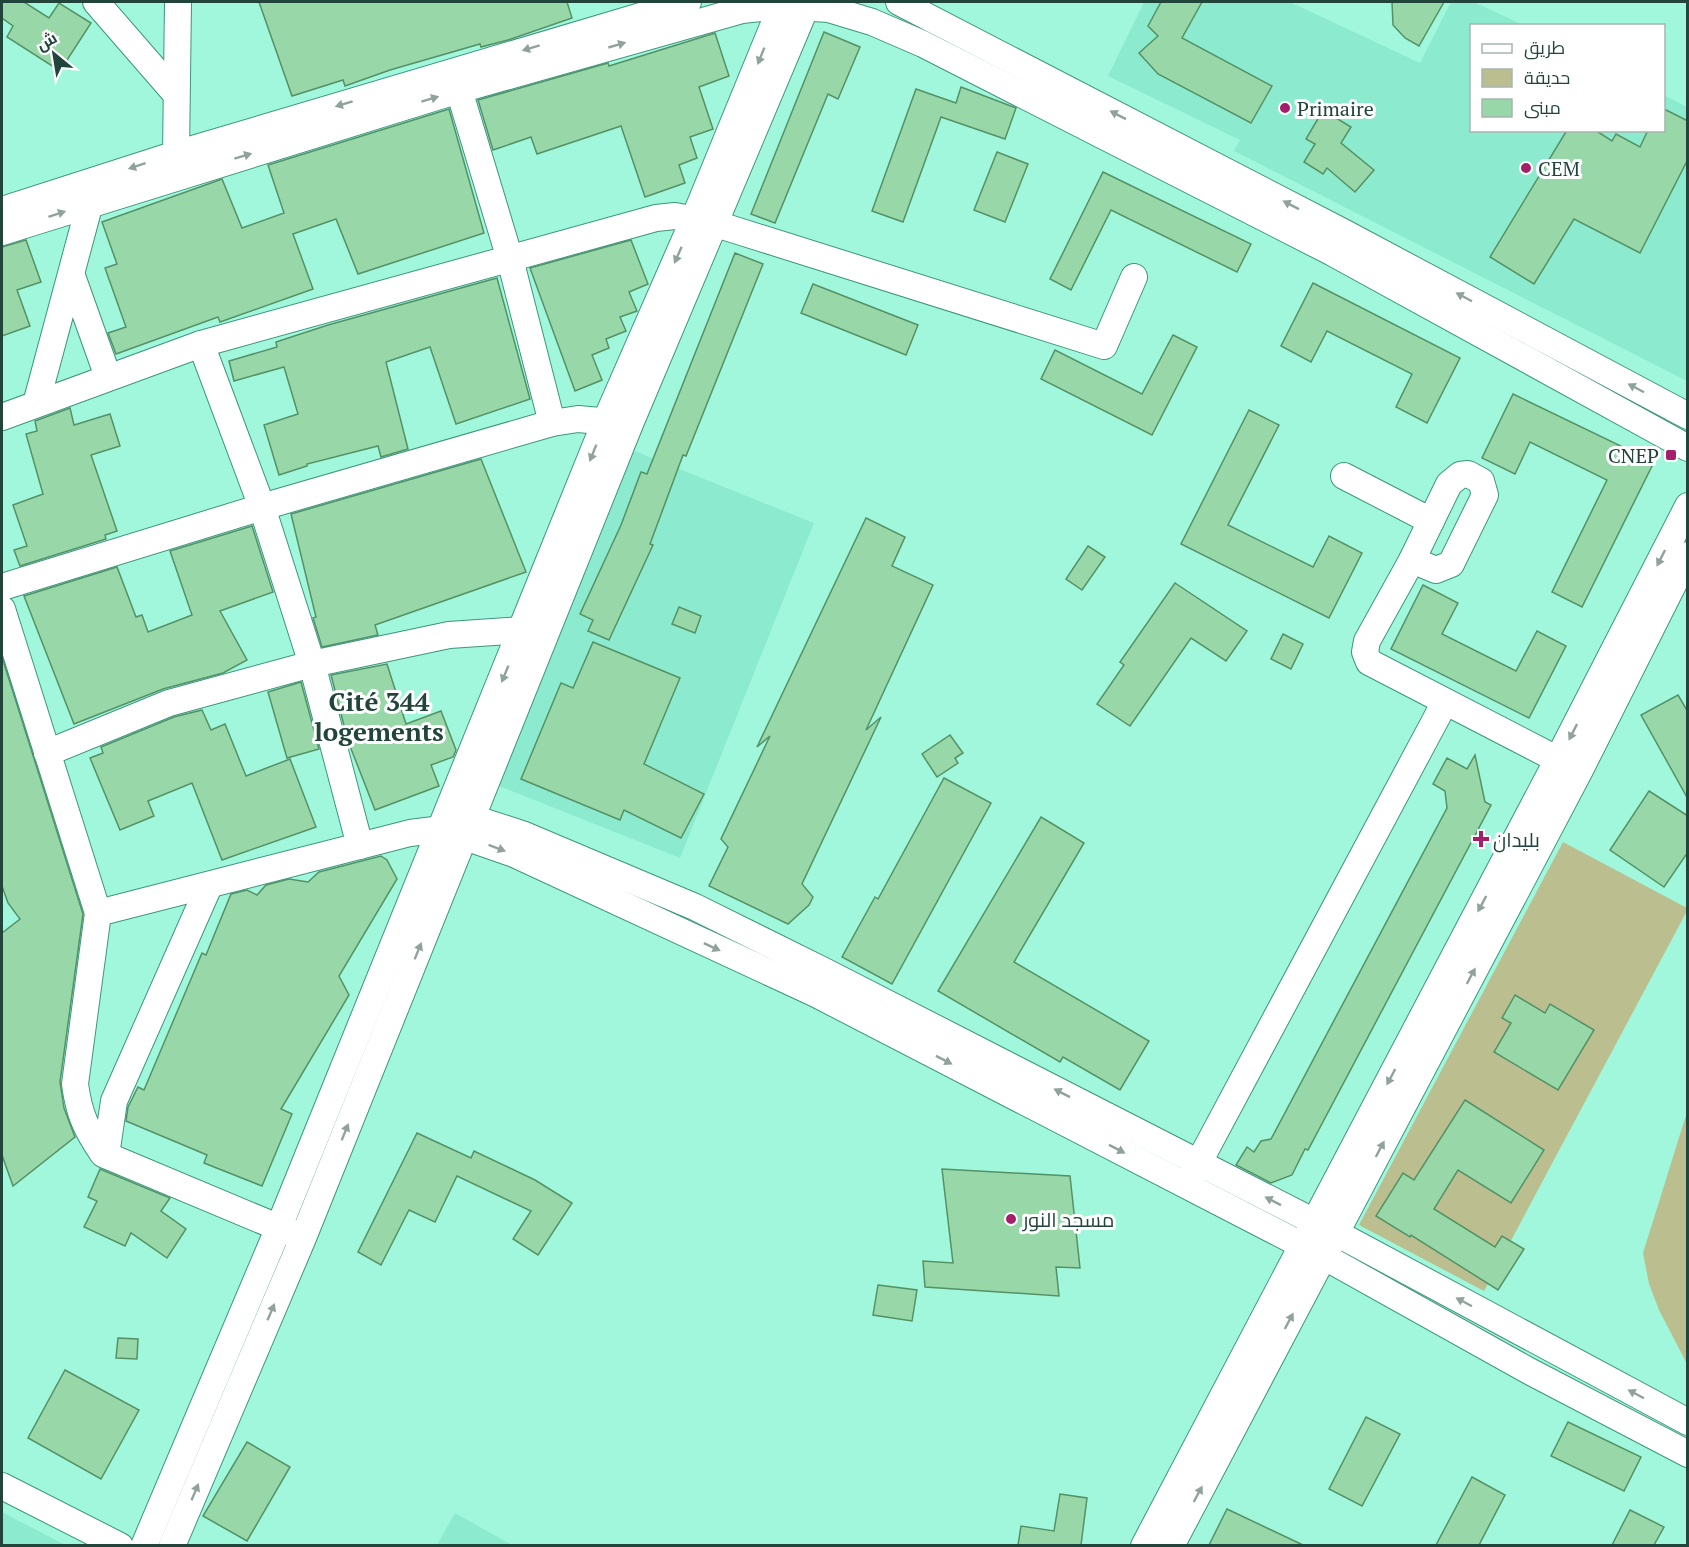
<svg xmlns="http://www.w3.org/2000/svg" width="1689" height="1547" viewBox="0 0 1689 1547" font-family="'PT Serif',Cairo,serif">
<style>
.built{fill:#8cebce}
.green{fill:#bbbf90}
.building{fill:#97d7a8;stroke:#549266;stroke-width:1.5}
.lines{fill:none;stroke-linecap:round;stroke-linejoin:round}
.minor-casing{stroke:#3d967d;stroke-width:28}
.minor{stroke:#fff;stroke-width:26}
.oneway{fill:#90a29c}
.poi-dot{fill:#a41f6a;stroke:#fff;stroke-width:2}
.labels{text-anchor:middle;dominant-baseline:central;stroke-width:6;stroke-linejoin:round;paint-order:stroke}
.poi-label{font-size:20px;fill:#21453a;stroke:#fff;text-anchor:start}
.district-label{font-size:26px;font-weight:bold;fill:#21453a;stroke:#fff}
</style>
<rect width="100%" height="100%" fill="#a0f7dc"/>
<g class="built">
<polygon points="1144,2 1290,2 1420,63 1451,2 1474,2 1523,25 1472,26 1472,130 1664,130 1664,95 1687,107 1687,381 1234,151 1240,140 1108,76"/>
<polygon points="632,450 814,523 680,858 497,785"/>
<polygon points="2,1512 65,1545 2,1545"/>
<polygon points="455,1513 512,1545 437,1545"/>
</g>
<g class="green">
<polygon points="1563,842 1687,908 1687,911 1484,1291 1359,1225"/>
<polygon points="1687,1112 1687,1364 1659,1310 1649,1284 1643,1253"/>
</g>
<g class="building">
<polygon points="2,2 24,2 49,18 59,3 91,23 60,71 7,37 13,26 2,18"/>
<polygon points="259,2 567,2 572,18 508,40 481,47 480,44 390,70 345,86 343,80 292,96"/>
<polygon points="1161,2 1202,2 1182,38 1272,86 1251,123 1158,74 1139,53 1158,36 1148,26"/>
<polygon points="1392,2 1444,2 1419,46 1405,38 1393,25"/>
<polygon points="824,32 860,47 838,99 828,94 775,223 751,214"/>
<polygon points="715,33 729,76 699,87 713,129 690,137 697,158 679,165 685,183 645,197 621,126 537,154 531,137 493,150 478,100 608,63 609,66"/>
<polygon points="961,87 1016,108 1005,139 941,117 903,222 872,211 916,89 956,103"/>
<polygon points="449,109 484,233 358,274 336,219 293,234 313,289 220,322 218,317 116,354 108,333 126,327 105,268 117,264 102,222 222,179 242,228 284,213 268,165"/>
<polygon points="1664,109 1688,121 1688,159 1640,253 1574,219 1534,284 1490,257 1567,130 1595,130 1612,141 1616,134 1640,147 1648,130 1664,130"/>
<polygon points="1323,110 1351,127 1341,143 1374,170 1355,192 1327,168 1323,174 1304,162 1315,144 1306,139"/>
<polygon points="997,152 1028,164 1005,222 974,210"/>
<polygon points="1103,172 1251,244 1237,272 1111,210 1071,290 1050,279"/>
<polygon points="26,240 41,282 17,290 30,326 2,336 2,247"/>
<polygon points="631,240 648,284 629,292 637,311 620,317 626,331 606,339 609,348 592,355 602,380 575,391 530,268"/>
<polygon points="735,253 763,264 686,456 683,455 650,544 653,545 609,640 588,631 593,620 580,614 621,525 641,472 647,474"/>
<polygon points="497,278 530,399 456,424 430,347 386,362 408,449 381,457 378,446 307,464 307,466 279,475 264,425 298,414 284,367 234,381 229,361 277,347 276,342 328,325"/>
<polygon points="1313,283 1460,358 1427,423 1396,407 1412,374 1327,331 1311,362 1281,346"/>
<polygon points="813,284 918,325 906,355 801,313"/>
<polygon points="1173,335 1197,347 1152,435 1041,379 1055,350 1142,394"/>
<polygon points="1513,394 1654,462 1582,607 1552,592 1607,480 1530,442 1515,474 1482,458"/>
<polygon points="70,408 74,425 110,414 120,446 91,455 117,531 105,535 106,539 20,566 14,550 27,546 13,505 43,494 26,434 37,431 35,421"/>
<polygon points="1249,410 1279,425 1228,525 1313,567 1329,536 1362,553 1329,618 1181,544"/>
<polygon points="481,459 526,572 375,625 378,635 322,647 313,618 316,617 291,514"/>
<polygon points="866,518 905,537 892,566 933,585 866,730 881,717 802,884 813,897 809,905 788,924 709,886 728,847 721,839 770,736 757,747"/>
<polygon points="252,526 273,592 220,611 247,660 223,673 163,689 74,724 24,596 117,567 136,617 142,615 148,632 192,615 170,551"/>
<polygon points="1088,546 1105,557 1082,590 1066,579"/>
<polygon points="1175,583 1247,631 1226,661 1191,638 1130,726 1097,704 1124,665 1120,662"/>
<polygon points="1423,585 1458,603 1442,634 1516,671 1537,631 1566,646 1529,718 1391,649"/>
<polygon points="679,607 701,616 695,633 672,624"/>
<polygon points="1283,634 1303,644 1291,669 1271,659"/>
<polygon points="593,642 680,678 644,764 704,794 681,838 624,810 620,820 521,779 561,683 573,688"/>
<polygon points="2,657 83,914 60,1082 64,1108 75,1137 13,1186 2,1155 2,933 20,919 8,903 2,886"/>
<polygon points="387,664 406,724 441,711 456,750 453,757 431,765 439,786 375,810 348,741 331,675"/>
<polygon points="301,682 319,749 287,758 268,692"/>
<polygon points="1678,695 1688,712 1688,799 1641,715"/>
<polygon points="202,710 211,730 225,724 246,776 290,759 316,827 222,860 192,783 148,801 154,816 120,830 90,758 103,753 101,747 174,717"/>
<polygon points="950,735 963,753 955,758 958,763 937,777 922,754"/>
<polygon points="1475,755 1485,802 1491,805 1308,1150 1305,1149 1292,1175 1271,1183 1236,1165 1247,1147 1254,1152 1261,1141 1271,1139 1447,808 1445,791 1433,784 1447,758 1467,769"/>
<polygon points="944,778 991,803 892,984 842,957 875,897 878,899"/>
<polygon points="1649,791 1688,816 1688,852 1664,887 1610,850"/>
<polygon points="1041,817 1084,843 1014,962 1149,1041 1120,1090 1063,1057 1060,1062 938,991"/>
<polygon points="381,856 387,860 397,879 339,976 349,995 281,1109 292,1114 262,1186 204,1163 207,1155 126,1121 128,1107 138,1087 144,1090 202,953 206,955 231,894 247,890 257,895 266,885 289,879 308,882 319,872"/>
<polygon points="1515,995 1545,1013 1550,1004 1594,1030 1558,1090 1494,1052 1511,1023 1502,1018"/>
<polygon points="1465,1100 1544,1150 1511,1203 1458,1170 1434,1209 1495,1247 1502,1236 1524,1249 1498,1290 1411,1235 1410,1237 1376,1216 1403,1173 1414,1180"/>
<polygon points="417,1133 471,1158 474,1151 535,1180 572,1203 538,1255 513,1239 531,1211 457,1176 435,1222 409,1210 381,1265 358,1252"/>
<polygon points="100,1169 170,1198 161,1211 186,1229 167,1258 131,1233 125,1246 84,1227 97,1201 88,1197"/>
<polygon points="942,1169 1070,1176 1080,1268 1056,1267 1059,1296 925,1287 923,1261 953,1263"/>
<polygon points="878,1285 917,1290 912,1321 873,1315"/>
<polygon points="118,1338 138,1339 137,1359 116,1358"/>
<polygon points="65,1370 139,1410 101,1479 28,1438"/>
<polygon points="1366,1417 1400,1434 1362,1506 1329,1489"/>
<polygon points="1568,1422 1641,1457 1624,1491 1551,1456"/>
<polygon points="247,1442 290,1467 247,1541 203,1516"/>
<polygon points="1472,1477 1505,1495 1479,1545 1436,1545"/>
<polygon points="1060,1494 1087,1498 1081,1545 1018,1545 1021,1526 1054,1531"/>
<polygon points="1227,1509 1303,1545 1209,1545"/>
<polygon points="1630,1510 1664,1527 1654,1545 1612,1545"/>
</g>
<g class="lines">
<g class="minor-casing">
<g id="minor">
<polyline points="96,2 175,93"/>
<polyline points="899,2 1343,232 1688,416"/>
<polyline points="459,90 510,259 552,423"/>
<polyline points="176,154 178,2"/>
<polyline points="2,210 176,154 688,2"/>
<polyline points="2,232 459,90 742,10 781,6 829,9 872,22 923,44 1333,253 1688,448"/>
<polyline points="72,276 108,377"/>
<polyline points="201,344 262,507 312,664 360,846"/>
<polyline points="36,404 90,203"/>
<polyline points="2,417 201,344 656,218 675,216 716,224 1104,346 1134,277"/>
<polygon points="1468,474 1481,481 1485,495 1451,564 1436,570 1412,560 1449,484 1460,475"/>
<polyline points="1344,476 1431,521"/>
<polyline points="1412,560 1367,641 1365,652 1369,662 1572,767"/>
<polyline points="2,587 262,507 552,423 578,419 622,423"/>
<path d="M2,609L98,913L75,1084C79,1114 86,1129 103,1154L294,1234"/>
<polyline points="47,753 169,703 312,664 449,635 538,629"/>
<polyline points="457,813 522,834 695,907 824,971 1336,1233 1688,1422"/>
<polyline points="98,913 410,833 442,829 514,854 816,994 1323,1256 1529,1371 1688,1454"/>
<polyline points="106,1155 114,1101 209,886"/>
<polyline points="1191,1177 1445,702"/>
<polyline points="2,1486 120,1546"/>
<polyline points="144,1546 279,1227 606,420 694,219 783,2"/>
<polyline points="172,1546 303,1238 630,424 808,2"/>
<polyline points="1144,1546 1557,761 1688,506"/>
<polyline points="1171,1546 1580,770 1688,555"/>
</g>
</g>
<use href="#minor" class="minor"/>
</g>
<defs><path id="oneway-solid" d="M-6-.8H1V-3.2L6.5 0L1 3.2V.8H-6Z" transform="scale(1.5)"/></defs>
<g class="oneway">
<use href="#oneway-solid" transform="translate(617 45) rotate(-16)"/>
<use href="#oneway-solid" transform="translate(531 48) rotate(163)"/>
<use href="#oneway-solid" transform="translate(761 56) rotate(112)"/>
<use href="#oneway-solid" transform="translate(430 99) rotate(-17)"/>
<use href="#oneway-solid" transform="translate(344 104) rotate(163)"/>
<use href="#oneway-solid" transform="translate(1118 115) rotate(-153)"/>
<use href="#oneway-solid" transform="translate(243 156) rotate(-17)"/>
<use href="#oneway-solid" transform="translate(137 166) rotate(162)"/>
<use href="#oneway-solid" transform="translate(1291 205) rotate(-153)"/>
<use href="#oneway-solid" transform="translate(57 214) rotate(-18)"/>
<use href="#oneway-solid" transform="translate(678 255) rotate(114)"/>
<use href="#oneway-solid" transform="translate(1464 297) rotate(-152)"/>
<use href="#oneway-solid" transform="translate(1636 388) rotate(-152)"/>
<use href="#oneway-solid" transform="translate(593 453) rotate(112)"/>
<use href="#oneway-solid" transform="translate(1661 558) rotate(117)"/>
<use href="#oneway-solid" transform="translate(505 674) rotate(112)"/>
<use href="#oneway-solid" transform="translate(1573 732) rotate(117)"/>
<use href="#oneway-solid" transform="translate(497 848) rotate(21)"/>
<use href="#oneway-solid" transform="translate(1482 904) rotate(118)"/>
<use href="#oneway-solid" transform="translate(712 947) rotate(25)"/>
<use href="#oneway-solid" transform="translate(418 951) rotate(-68)"/>
<use href="#oneway-solid" transform="translate(1471 976) rotate(-62)"/>
<use href="#oneway-solid" transform="translate(944 1060) rotate(27)"/>
<use href="#oneway-solid" transform="translate(1391 1077) rotate(118)"/>
<use href="#oneway-solid" transform="translate(1062 1093) rotate(-153)"/>
<use href="#oneway-solid" transform="translate(345 1132) rotate(-68)"/>
<use href="#oneway-solid" transform="translate(1117 1149) rotate(27)"/>
<use href="#oneway-solid" transform="translate(1380 1149) rotate(-62)"/>
<use href="#oneway-solid" transform="translate(1273 1201) rotate(-153)"/>
<use href="#oneway-solid" transform="translate(1464 1302) rotate(-152)"/>
<use href="#oneway-solid" transform="translate(271 1312) rotate(-67)"/>
<use href="#oneway-solid" transform="translate(1289 1321) rotate(-62)"/>
<use href="#oneway-solid" transform="translate(1636 1394) rotate(-152)"/>
<use href="#oneway-solid" transform="translate(195 1492) rotate(-67)"/>
<use href="#oneway-solid" transform="translate(1198 1494) rotate(-62)"/>
</g>
<g class="poi-dot">
<circle cx="1285" cy="108" r="6"/>
<circle cx="1526" cy="168" r="6"/>
<rect x="1665" y="449" width="12" height="12" rx="3"/>
<path d="M1478 830h6v6h6v6h-6v6h-6v-6h-6v-6h6z"/>
<circle cx="1011" cy="1219" r="6"/>
</g>
<g class="labels">
<g class="poi-label">
<text x="1297" y="108">Primaire</text>
<text x="1538" y="168">CEM</text>
<text x="1659" y="455" text-anchor="end">CNEP</text>
<text x="1493" y="839">بليدان</text>
<text x="1023" y="1219">مسجد النور</text>
</g>
<g class="district-label">
<text x="379" y="701">Cité 344<tspan x="379" dy="30">logements</tspan></text>
</g>
</g>
<rect width="1689" height="1547" fill="none" stroke="#21453a" stroke-width="6"/>
<rect x="1470" y="24" width="195" height="108" fill="#ffffff" stroke="#a6b5b0" stroke-width="1.5"/>
<rect x="1482" y="44" width="30" height="9" fill="#ffffff" stroke="#a6b5b0" stroke-width="1.5"/>
<text x="1524" y="54" font-size="18" fill="#21453a">طريق</text>
<rect x="1482" y="69" width="30" height="18" fill="#bbbf90" stroke="#a6b5b0" stroke-width="1.5"/>
<text x="1524" y="84" font-size="18" fill="#21453a">حديقة</text>
<rect x="1482" y="99" width="30" height="18" fill="#97d7a8" stroke="#a6b5b0" stroke-width="1.5"/>
<text x="1524" y="114" font-size="18" fill="#21453a">مبنى</text>
<g transform="translate(54 54) rotate(330)" stroke="#ffffff" stroke-width="4.5" paint-order="stroke">
<path d="M0-4.5L10 22L0 15L-10 22Z" fill="#21453a"/>
<text y="-9" font-size="16" font-weight="bold" text-anchor="middle" fill="#21453a">ش</text>
</g>
</svg>
